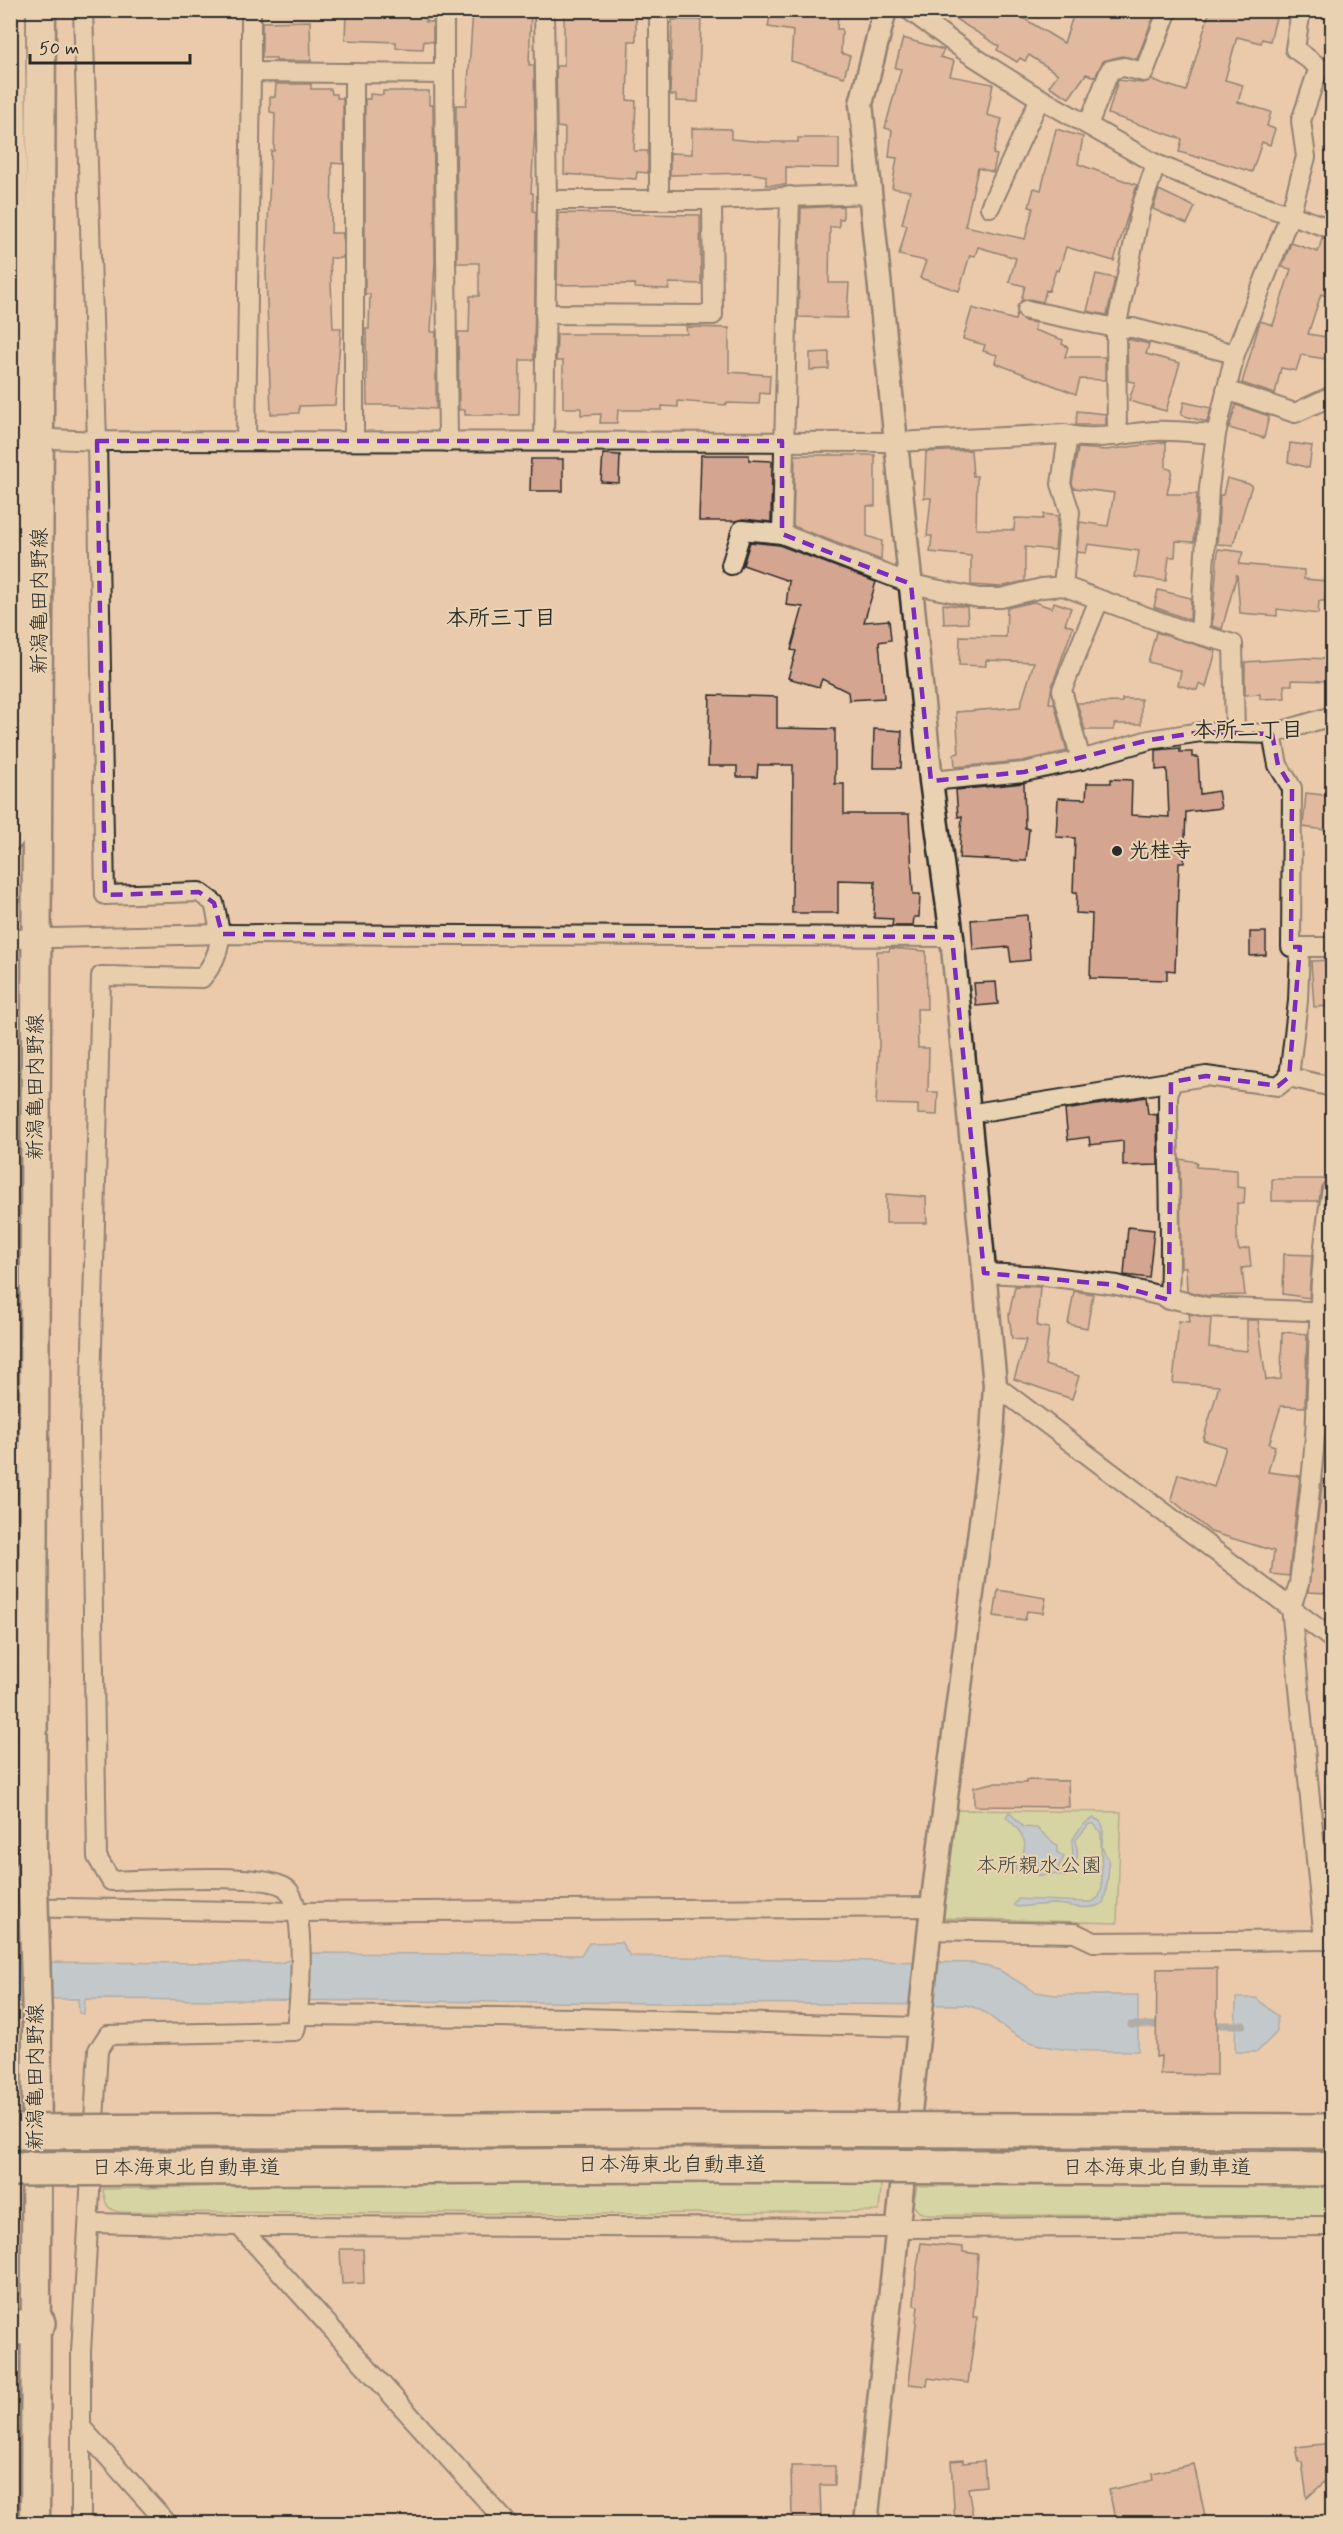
<svg xmlns="http://www.w3.org/2000/svg" width="1343" height="2534" viewBox="0 0 1343 2534" font-family="Mynerve,'Klee One',sans-serif">
<style>
.green{fill:#c0e099;stroke:#768662;stroke-width:1.5}
.water{fill:#94c6f1;stroke:#6a88a2;stroke-width:1.5}
.lines{fill:none;stroke-linecap:round;stroke-linejoin:round}
.stream{stroke:#6a88a2;stroke-width:7}
.building{fill:#d4a591;stroke:#2b2b2b;stroke-width:1.5}
.minor-casing{stroke:#2b2b2b;stroke-width:22}
.tertiary-casing{stroke:#2b2b2b;stroke-width:27}
.primary-casing{stroke:#2b2b2b;stroke-width:33}
.motorway-casing{stroke:#2b2b2b;stroke-width:38}
.minor{stroke:#e8d2b1;stroke-width:18}
.tertiary{stroke:#e8d2b1;stroke-width:22}
.primary{stroke:#e8d2b1;stroke-width:28}
.motorway{stroke:#e8d2b1;stroke-width:33}
.primary-bridge-casing{stroke:#2b2b2b;stroke-width:33;stroke-linecap:butt}
.motorway-bridge-casing{stroke:#2b2b2b;stroke-width:38;stroke-linecap:butt}
.primary-bridge{stroke:#e8d2b1;stroke-width:28}
.motorway-bridge{stroke:#e8d2b1;stroke-width:33}
.marked{fill:none;stroke:#7b2cbf;stroke-width:4.5;stroke-dasharray:12 8;stroke-linejoin:round}
.poi-dot{fill:#2b2b2b;stroke:#e8d2b1;stroke-width:2}
.labels{text-anchor:middle;dominant-baseline:central;stroke-width:4.5;stroke-linejoin:round;paint-order:stroke}
.street-label{font-size:21px;fill:#2b2b2b;stroke:#e8d2b1}
.poi-label{font-size:21px;font-weight:bold;fill:#2b2b2b;stroke:#e8d2b1;text-anchor:start}
.park-label{font-size:21px;fill:#41463c;stroke:#e8d2b1}
.neighbourhood-label{font-size:22px;font-weight:bold;fill:#2b2b2b;stroke:#e8d2b1}
</style>
<rect width="100%" height="100%" fill="#eacaac"/>
<filter id="ink" filterUnits="userSpaceOnUse"><feTurbulence type="fractalNoise" baseFrequency=".0167" numOctaves="2"/><feDisplacementMap in="SourceGraphic" scale="12" xChannelSelector="R" yChannelSelector="G"/><feConvolveMatrix kernelMatrix="1 2 1 2 8 2 1 2 1" color-interpolation-filters="sRGB"/></filter>
<g filter="url(#ink)">
<g class="green">
<polygon points="954,1810 1121,1812 1117,1923 944,1918"/>
<path d="M374,2183H880L881,2187L879,2211L630,2214L119,2212C105,2209 105,2201 103,2189Z"/>
<polygon points="1332,2185 1332,2216 929,2215 919,2212 913,2205 917,2186"/>
</g>
<g class="water">
<path d="M1009,1812L1023,1827L1037,1828L1057,1846V1852L1064,1857L1059,1866L1060,1871L1065,1873C1077,1863 1072,1853 1072,1841C1077,1832 1085,1821 1094,1818C1108,1823 1102,1834 1102,1847C1103,1852 1107,1855 1108,1860C1110,1869 1106,1895 1103,1903C1088,1912 1071,1905 1056,1904C1043,1904 1030,1906 1017,1907L1014,1905L1018,1899L1085,1902H1092L1099,1897L1102,1887L1101,1833L1094,1824H1089L1075,1841C1080,1855 1078,1867 1065,1877C1056,1873 1055,1874 1046,1875C1038,1877 1026,1870 1016,1871L1015,1866C1033,1845 1024,1834 1006,1817Z"/>
<path d="M621,1942L630,1956L974,1963L999,1970L1035,1992L1056,1995H1138V2051C1099,2050 1054,2055 1019,2037C999,2027 988,2009 965,2005L85,1999L84,2014L79,2013L78,1999H11V1962L280,1963L311,1953L581,1955L589,1943Z"/>
<polygon points="1236,1998 1256,1998 1277,2016 1277,2032 1257,2052 1235,2052"/>
</g>
<g class="lines">
<g class="stream">
<polyline points="1131,2025 1165,2025"/>
<polyline points="1209,2025 1243,2025"/>
</g>
</g>
<g class="building">
<polygon points="346,10 426,13 426,22 433,22 433,42 424,41 423,49 396,48 396,42 345,40"/>
<polygon points="473,10 531,10 529,65 534,65 535,127 531,193 533,193 533,211 536,212 534,360 520,360 519,415 465,415 465,410 459,410 458,332 469,332 470,296 479,296 479,263 457,263 456,105 466,105 467,97"/>
<polygon points="564,10 636,12 636,41 629,41 627,100 636,101 634,151 648,151 648,173 637,172 636,179 564,174 565,128 557,127 556,66 564,66"/>
<polygon points="771,10 831,10 831,14 838,15 837,29 842,29 841,53 850,56 844,77 791,61 793,31 768,27"/>
<polygon points="941,10 1010,10 1064,43 1075,10 1108,10 1131,17 1133,10 1155,13 1137,59 1122,56 1103,61 1095,77 1086,74 1069,98 1049,86 1058,74 1029,55 1025,61 1020,58 1017,62 997,50 999,46"/>
<polygon points="1210,10 1278,10 1270,41 1262,39 1261,43 1237,37 1225,80 1243,85 1238,102 1271,112 1267,126 1275,129 1270,145 1262,142 1252,172 1200,156 1200,158 1179,152 1182,139 1108,114 1118,80 1142,83 1152,80 1186,91"/>
<polygon points="672,20 701,20 698,102 676,101 676,95 670,95"/>
<polygon points="310,21 311,61 276,61 276,58 262,58 262,22"/>
<polygon points="903,38 944,50 940,57 954,61 950,76 993,84 987,115 1002,119 993,154 997,155 993,172 978,168 965,226 1025,239 1033,208 1029,207 1034,188 1041,190 1056,129 1083,137 1078,164 1137,185 1114,261 1066,247 1059,271 1056,270 1049,291 1046,290 1043,302 1029,299 1021,301 1025,286 1009,282 1016,258 978,247 975,256 970,255 959,291 920,278 926,261 899,255 907,225 902,224 910,191 892,188 897,158 889,157 892,130 885,128 901,69 895,68"/>
<polygon points="276,84 311,84 311,89 331,89 332,94 337,94 337,98 343,98 343,164 332,163 331,233 343,233 343,258 330,258 333,328 341,328 335,405 299,406 299,413 271,414 266,274 271,151 274,151 275,113 270,112 270,97 275,97"/>
<polygon points="383,91 429,91 429,105 433,105 435,262 431,332 436,332 436,409 401,407 401,405 367,405 366,329 369,329 370,294 365,294 365,99 370,99 370,94 383,95"/>
<polygon points="692,128 731,129 731,139 764,142 798,142 798,138 839,138 839,168 786,167 786,185 766,185 766,176 749,173 670,175 670,153 692,154"/>
<polygon points="1159,190 1195,207 1187,224 1153,209"/>
<polygon points="843,206 843,219 839,219 839,227 830,227 829,283 849,283 847,318 798,317 801,208"/>
<polygon points="558,213 700,215 701,284 669,283 669,289 635,288 635,284 557,285"/>
<polygon points="1322,238 1332,240 1332,298 1321,294 1308,334 1332,338 1332,360 1301,355 1296,371 1281,368 1275,394 1242,383 1260,321 1273,325 1291,269 1282,267 1291,243 1318,252"/>
<polygon points="1096,274 1115,278 1107,315 1087,311"/>
<polygon points="972,308 1015,320 1017,314 1024,321 1036,323 1034,330 1063,340 1062,344 1068,347 1065,357 1105,357 1105,380 1080,379 1076,394 995,363 997,355 983,351 985,345 963,339"/>
<polygon points="686,327 729,328 729,372 770,375 769,394 760,393 759,404 726,403 726,405 678,401 678,407 662,406 662,410 618,410 617,423 600,423 601,414 581,415 581,408 563,408 563,361 556,361 557,334 687,334"/>
<polygon points="1127,339 1149,344 1146,354 1180,363 1166,411 1129,401 1135,382 1128,381"/>
<polygon points="829,352 829,369 810,370 810,353"/>
<polygon points="1184,402 1211,408 1207,422 1181,415"/>
<polygon points="1236,405 1269,416 1264,438 1229,428"/>
<polygon points="1077,411 1106,414 1106,425 1076,425"/>
<polygon points="1166,442 1166,468 1172,470 1167,494 1197,494 1194,542 1176,541 1175,557 1169,557 1166,581 1135,577 1139,551 1088,544 1086,553 1077,552 1080,522 1108,526 1114,493 1074,488 1072,483 1078,448 1106,450"/>
<polygon points="1290,443 1312,446 1309,468 1288,462"/>
<polygon points="971,450 973,476 977,476 976,529 1014,530 1015,518 1043,519 1044,514 1058,516 1055,550 1025,547 1025,581 1000,587 971,585 971,556 930,552 932,536 927,536 931,498 924,498 926,452"/>
<polygon points="603,454 620,455 619,483 601,482"/>
<polygon points="701,455 749,455 749,460 772,461 771,522 743,519 735,521 699,521"/>
<polygon points="795,455 875,455 875,506 867,506 867,536 882,541 881,560 793,526"/>
<polygon points="531,459 563,459 563,491 530,491"/>
<polygon points="1227,478 1252,485 1233,545 1217,544 1220,495 1223,495"/>
<polygon points="750,542 779,545 876,582 864,622 889,620 891,640 879,642 884,698 849,700 848,692 822,679 819,687 788,678 796,651 791,650 803,607 786,605 789,581 743,565"/>
<polygon points="1218,549 1243,552 1239,564 1304,570 1304,579 1327,581 1325,601 1319,601 1318,614 1277,609 1277,616 1240,613 1237,574 1222,629 1212,626"/>
<polygon points="1158,590 1191,598 1190,620 1154,607"/>
<polygon points="1034,602 1052,608 1054,602 1071,608 1065,624 1073,627 1052,686 1049,703 1054,703 1067,751 1022,761 955,767 954,754 959,753 956,712 1020,707 1034,662 986,660 986,666 959,665 960,636 1006,637 1007,608"/>
<polygon points="943,604 967,607 968,623 944,624"/>
<polygon points="1156,632 1216,651 1206,687 1199,684 1197,690 1178,685 1181,671 1148,662"/>
<polygon points="1306,658 1328,659 1327,681 1292,680 1292,685 1284,685 1285,698 1260,699 1260,694 1245,695 1245,662"/>
<polygon points="710,695 777,697 777,728 835,729 835,784 844,784 844,814 909,814 913,894 920,894 919,917 914,917 913,926 892,926 893,919 874,918 875,881 838,880 838,913 792,913 793,765 758,765 757,777 737,777 737,766 708,766"/>
<polygon points="1122,699 1141,699 1141,724 1114,724 1114,730 1085,730 1077,703 1122,702"/>
<polygon points="874,729 902,731 901,768 873,768"/>
<polygon points="1180,748 1180,752 1192,752 1192,757 1198,757 1200,794 1218,791 1221,808 1186,812 1184,863 1179,863 1175,971 1167,970 1167,980 1090,978 1092,914 1076,913 1077,892 1073,892 1075,838 1056,837 1058,798 1086,799 1087,783 1111,783 1111,779 1132,780 1131,815 1169,817 1167,769 1156,770 1156,750"/>
<polygon points="1024,783 1025,828 1029,829 1026,861 959,858 962,816 958,817 956,790"/>
<polygon points="1306,793 1332,796 1332,831 1303,827"/>
<polygon points="1027,915 1030,960 1011,962 1009,947 973,950 971,920"/>
<polygon points="1250,932 1266,932 1266,955 1250,956"/>
<polygon points="890,948 926,951 927,1009 917,1009 918,1048 929,1048 928,1092 938,1092 937,1115 918,1114 918,1105 876,1104 879,1044 877,951 889,951"/>
<polygon points="1332,960 1332,1006 1314,1007 1311,961"/>
<polygon points="996,982 998,1004 976,1006 974,983"/>
<polygon points="1146,1097 1148,1114 1157,1115 1158,1165 1123,1166 1123,1141 1090,1145 1089,1137 1068,1140 1065,1110"/>
<polygon points="1180,1159 1197,1162 1196,1167 1237,1170 1237,1187 1245,1188 1244,1204 1237,1203 1237,1241 1239,1250 1249,1248 1251,1267 1242,1268 1245,1295 1208,1296 1187,1291 1186,1267 1181,1267 1181,1265"/>
<polygon points="1272,1179 1327,1179 1321,1187 1319,1201 1272,1201"/>
<polygon points="886,1194 926,1197 927,1223 886,1223"/>
<polygon points="1128,1227 1154,1230 1149,1278 1124,1275"/>
<polygon points="1284,1254 1312,1255 1309,1298 1283,1294"/>
<polygon points="1015,1286 1040,1287 1037,1326 1049,1328 1045,1365 1079,1376 1072,1399 1014,1379 1026,1340 1012,1339 1009,1315"/>
<polygon points="1074,1291 1093,1294 1087,1328 1068,1324"/>
<polygon points="1189,1314 1211,1318 1209,1347 1247,1351 1247,1320 1258,1320 1266,1380 1281,1379 1282,1332 1307,1334 1305,1407 1281,1406 1269,1444 1275,1446 1268,1472 1300,1476 1289,1576 1271,1574 1274,1551 1211,1532 1171,1499 1178,1474 1214,1487 1226,1447 1203,1440 1219,1386 1173,1383 1179,1321 1190,1322"/>
<polygon points="1323,1479 1332,1480 1332,1540 1327,1593 1308,1592"/>
<polygon points="998,1590 1046,1598 1043,1613 1027,1611 1025,1620 994,1616"/>
<polygon points="1026,1780 1068,1781 1069,1807 974,1806 974,1787 993,1783 1026,1783"/>
<polygon points="1217,1968 1217,2075 1160,2074 1161,2056 1156,2057 1157,1969"/>
<polygon points="921,2243 963,2247 963,2252 978,2254 973,2317 977,2317 968,2383 928,2378 927,2386 909,2384 918,2306 914,2305 916,2273"/>
<polygon points="340,2249 363,2249 364,2283 342,2284"/>
<polygon points="1332,2443 1332,2475 1307,2498 1302,2462 1299,2462 1296,2447"/>
<polygon points="963,2460 963,2463 984,2461 986,2486 968,2488 974,2523 955,2523 951,2461"/>
<polygon points="1194,2464 1205,2516 1172,2523 1116,2523 1109,2490 1153,2480 1152,2473"/>
<polygon points="791,2466 835,2466 835,2485 820,2485 821,2519 792,2519"/>
</g>
<g class="lines">
<g class="minor-casing">
<g id="minor">
<polyline points="909,10 968,53 1031,93 1156,164 1244,199 1332,229"/>
<polyline points="251,72 251,10"/>
<polyline points="354,73 354,440"/>
<polyline points="444,74 444,10"/>
<polyline points="1088,125 1110,70 1124,67 1144,72 1168,10"/>
<polyline points="659,199 659,10"/>
<polyline points="712,200 870,194"/>
<polyline points="990,207 1040,98"/>
<polyline points="1027,310 1116,328 1133,328 1235,354"/>
<polyline points="545,314 713,315 712,200 547,200"/>
<polyline points="1226,390 1295,413 1332,396"/>
<polyline points="1117,436 1116,328 1141,208 1156,164"/>
<path d="M30,438L97,441L896,442L1065,434C1093,442 1126,433 1154,431C1175,430 1196,433 1216,434"/>
<polyline points="246,440 251,72 444,74 448,442"/>
<polyline points="544,441 547,200 544,10"/>
<polyline points="782,534 790,196"/>
<polyline points="731,565 742,530 782,534 911,584 979,598 1001,598 1042,588 1063,586 1180,629 1233,644 1235,733"/>
<polyline points="1063,586 1070,512 1061,484 1068,435"/>
<polyline points="1200,635 1209,488 1216,434 1235,354 1290,215 1306,157 1301,121 1319,67 1295,49 1301,10"/>
<polyline points="1272,734 1278,765 1292,788 1291,947 1332,947"/>
<polyline points="1081,760 1062,690 1099,600"/>
<polyline points="931,781 1024,772 1081,760 1149,740 1201,732 1272,734 1332,716"/>
<polyline points="10,939 222,934 952,937"/>
<polyline points="1289,1077 1298,1001 1300,947"/>
<polyline points="968,1114 1206,1076 1278,1086 1289,1077 1332,1087"/>
<polyline points="984,1273 1045,1276 1117,1285 1206,1307 1332,1312"/>
<path d="M1169,1300C1172,1232 1168,1164 1168,1096L1171,1082"/>
<polyline points="995,1385 1332,1639"/>
<polyline points="10,1907 299,1912 932,1907"/>
<polyline points="929,1930 1075,1933 1094,1942 1332,1940"/>
<path d="M1324,1940L1291,1607L1299,1584C1305,1529 1314,1472 1316,1416C1319,1340 1318,1264 1332,1189"/>
<polyline points="298,2015 579,2018 918,2027"/>
<polyline points="89,2223 239,2226 508,2524"/>
<polyline points="239,2226 897,2228 1332,2226"/>
<polyline points="81,2427 168,2524"/>
<path d="M81,2524V2352L98,2050L108,2035L295,2031C301,2005 307,1907 287,1889C268,1871 143,1880 111,1881L97,1857L90,1430L101,976L202,978C224,952 222,934 214,903L199,892L105,895L97,441L83,10"/>
</g>
</g>
<g class="tertiary-casing">
<polyline id="tertiary" points="866,2524 932,1907 992,1436 995,1385 952,937 931,781 861,104 885,10"/>
</g>
<g class="primary-casing">
<g id="primary">
<polyline points="10,836 14,438 11,10"/>
<polyline points="32,1852 41,10"/>
<polyline points="35,2524 37,2019"/>
</g>
</g>
<g class="motorway-casing">
<polyline id="motorway" points="10,2330 38,2323"/>
</g>
<use href="#minor" class="minor"/>
<use href="#tertiary" class="tertiary"/>
<use href="#primary" class="primary"/>
<use href="#motorway" class="motorway"/>
<g class="primary-bridge-casing">
<polyline id="primary-bridge" points="32,1852 37,2019"/>
</g>
<g class="motorway-bridge-casing">
<g id="motorway-bridge">
<polyline points="10,2132 667,2129 1332,2131"/>
<polyline points="10,2169 668,2165 1332,2169"/>
</g>
</g>
<use href="#primary-bridge" class="primary-bridge"/>
<use href="#motorway-bridge" class="motorway-bridge"/>
</g>
</g>
<path d="M0 0H1343V2534H0ZM97,441H782V534L911,584L931,781L1024,772L1149,740L1201,732L1272,734L1278,765L1292,788L1291,947H1300L1289,1077L1278,1086L1206,1076L1171,1082L1169,1300L1117,1285L984,1273L952,937L222,934L214,903L199,892L105,895Z" fill="#eacaac" fill-opacity=".55" fill-rule="evenodd"/>
<path class="marked" d="M97,441H782V534L911,584L931,781L1024,772L1149,740L1201,732L1272,734L1278,765L1292,788L1291,947H1300L1289,1077L1278,1086L1206,1076L1171,1082L1169,1300L1117,1285L984,1273L952,937L222,934L214,903L199,892L105,895Z"/>
<circle class="poi-dot" cx="1117" cy="851" r="6"/>
<g class="labels">
<g class="street-label">
<text transform="translate(40 601) rotate(-90)">新潟亀田内野線</text>
<text transform="translate(36 1087) rotate(-90)">新潟亀田内野線</text>
<text transform="translate(36 2077) rotate(-90)">新潟亀田内野線</text>
<text x="672" y="2165">日本海東北自動車道</text>
<text x="186" y="2168">日本海東北自動車道</text>
<text x="1157" y="2168">日本海東北自動車道</text>
</g>
<g class="poi-label">
<text x="1129" y="851">光桂寺</text>
</g>
<g class="park-label">
<text x="1039" y="1866">本所親水公園</text>
</g>
<g class="neighbourhood-label">
<text x="501" y="619">本所三丁目</text>
<text x="1248" y="731">本所二丁目</text>
</g>
</g>
<rect width="1343" height="2534" fill="none" stroke="#e8d2b1" stroke-width="36"/>
<rect x="18" y="18" width="1307" height="2498" fill="none" stroke="#2b2b2b" stroke-width="2" filter="url(#ink)"/>
<path d="M30 54v9h160v-9" fill="none" stroke="#2b2b2b" stroke-width="3"/>
<text x="39" y="54" font-size="18" fill="#2b2b2b" stroke="#e8d2b1" stroke-width="4.5" paint-order="stroke">50 m</text>
</svg>
